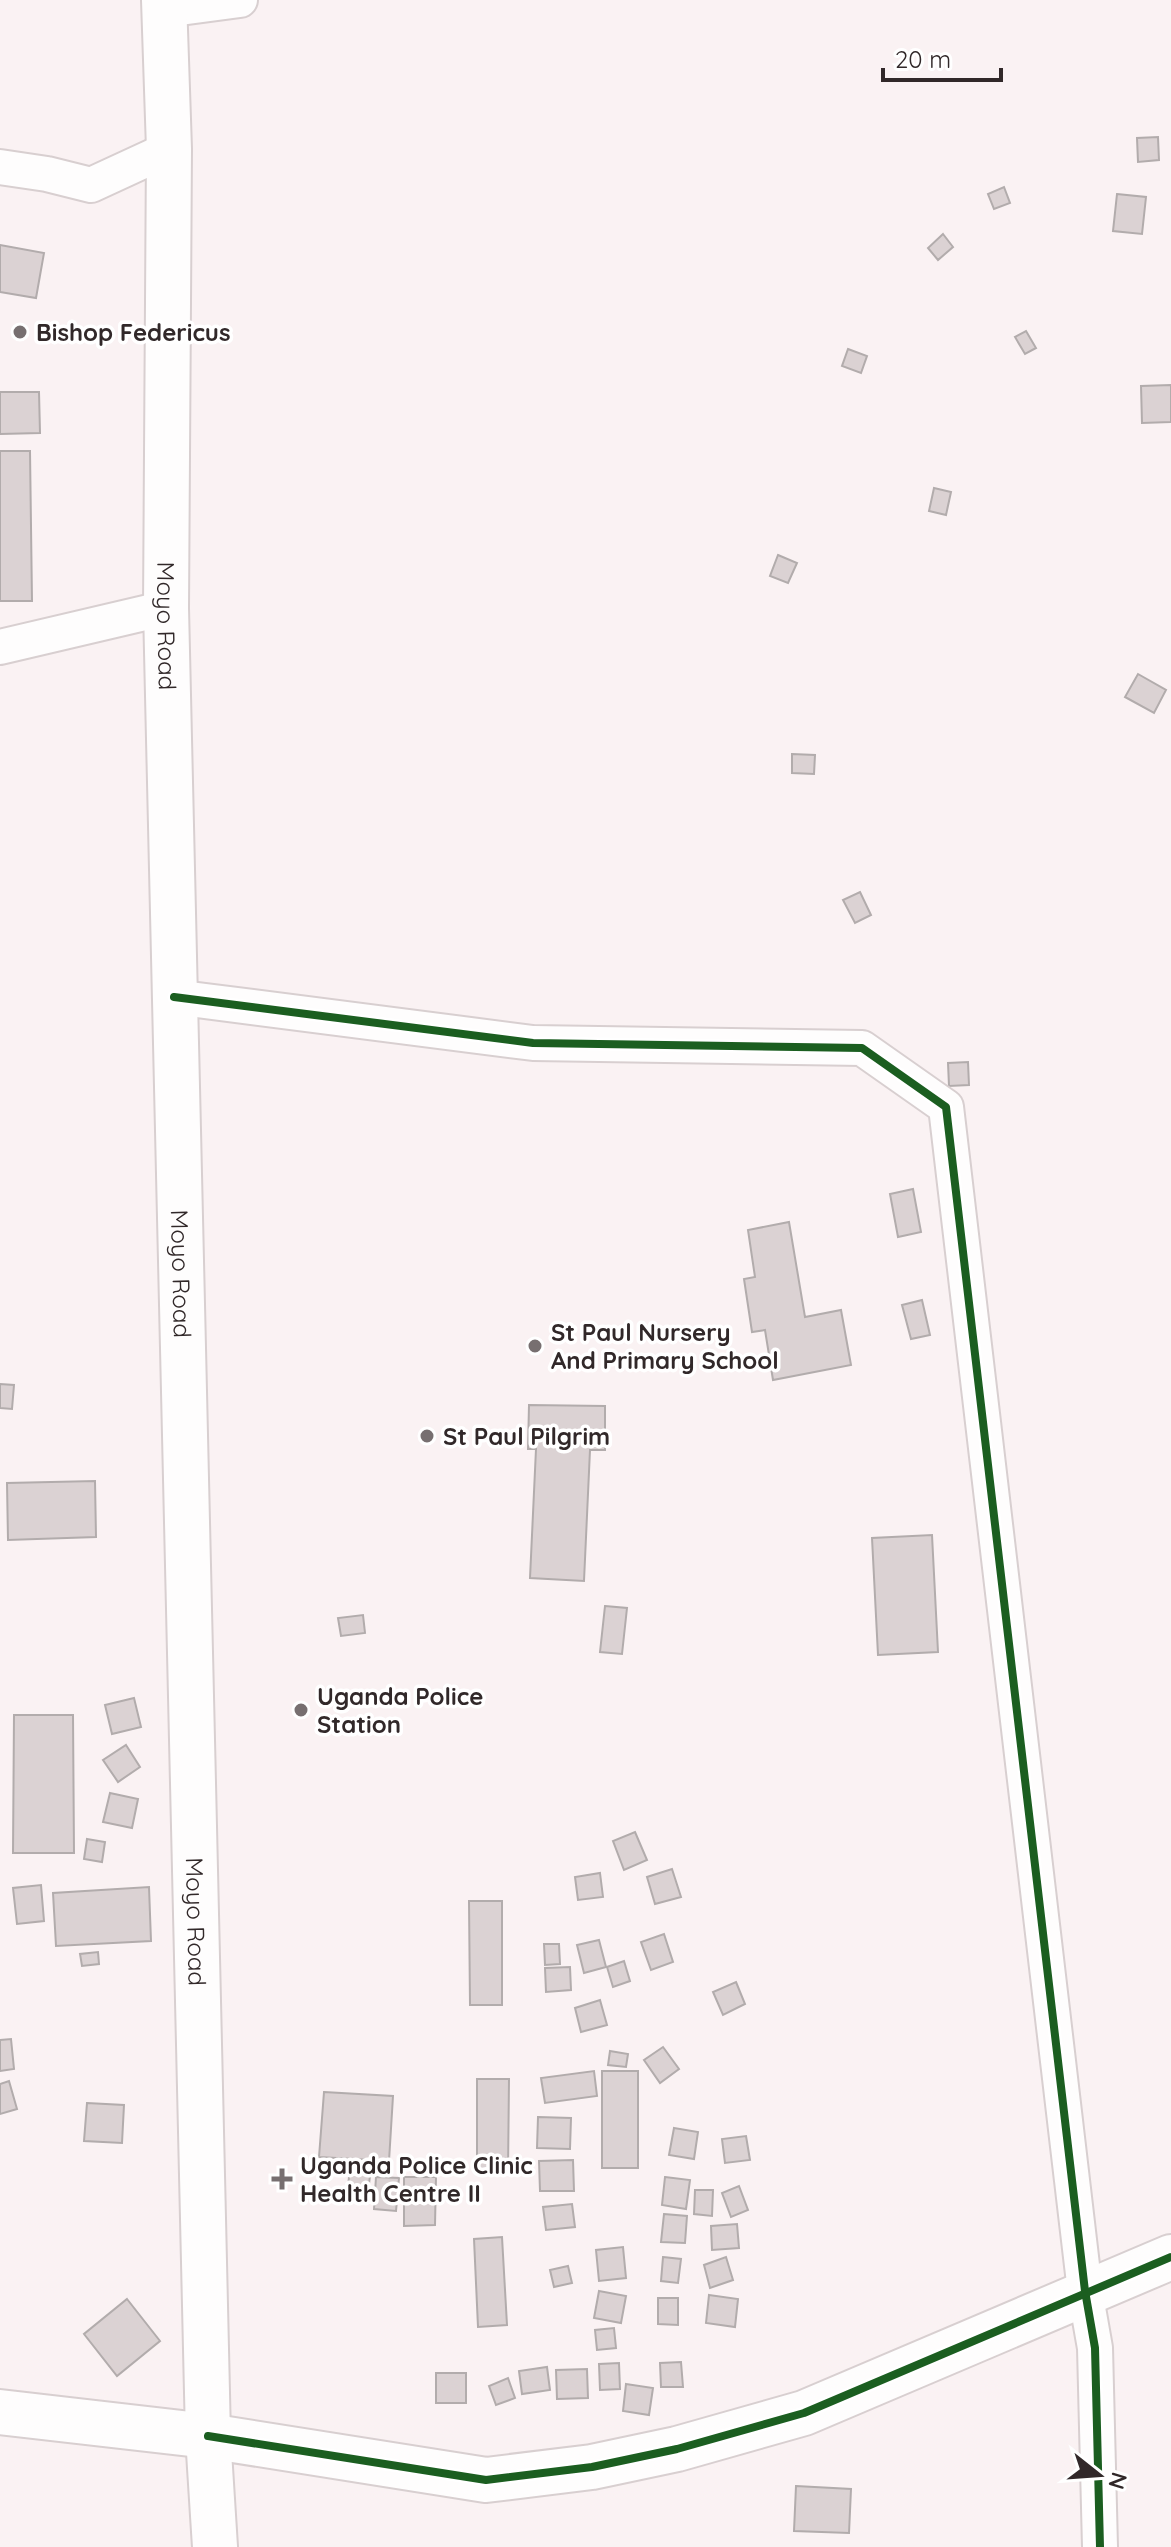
<svg xmlns="http://www.w3.org/2000/svg" width="1171" height="2547" viewBox="0 0 1171 2547" font-family="Quicksand,sans-serif">
<style>
.building{fill:#dbd2d3;stroke:#b2acac;stroke-width:2}
.lines{fill:none;stroke-linecap:round;stroke-linejoin:round}
.street-casing{stroke:#d8cfd0;stroke-width:38}
.secondary-casing{stroke:#d8cfd0;stroke-width:48}
.street{stroke:#fefdfd;stroke-width:34}
.secondary{stroke:#fefdfd;stroke-width:44}
.cycleway-casing{stroke:#fff;stroke-width:13}
.cycleway{stroke:#1b5e20;stroke-width:8}
.poi-dot{fill:#776f70;stroke:#fff;stroke-width:3}
.labels{text-anchor:middle;dominant-baseline:central;stroke-width:7;stroke-linejoin:round;paint-order:stroke}
.poi-label{font-size:24px;font-weight:bold;fill:#312829;stroke:#fff;text-anchor:start}
.street-label{font-size:24px;fill:#312829;stroke:#fff}
</style>
<rect width="100%" height="100%" fill="#faf2f3"/>
<g class="building">
<polygon points="1158,137 1159,160 1138,162 1137,138"/>
<polygon points="1004,187 1010,203 994,209 988,194"/>
<polygon points="1117,194 1146,197 1142,234 1113,231"/>
<polygon points="943,234 953,247 938,260 928,248"/>
<polygon points="0,245 44,253 36,298 0,292"/>
<polygon points="1026,331 1036,348 1025,354 1015,337"/>
<polygon points="848,349 867,356 861,373 842,366"/>
<polygon points="1171,385 1171,422 1142,423 1141,386"/>
<polygon points="0,392 39,392 40,433 0,434"/>
<polygon points="0,451 30,451 32,601 0,601"/>
<polygon points="934,488 951,492 946,515 929,511"/>
<polygon points="778,555 797,563 788,583 770,576"/>
<polygon points="1138,674 1166,690 1154,713 1125,697"/>
<polygon points="792,754 815,755 814,774 792,773"/>
<polygon points="860,892 871,915 855,923 843,900"/>
<polygon points="968,1062 969,1085 949,1086 948,1063"/>
<polygon points="913,1189 921,1232 898,1237 890,1194"/>
<polygon points="789,1222 805,1317 841,1310 851,1365 773,1380 765,1330 752,1332 744,1279 755,1277 748,1230"/>
<polygon points="922,1300 930,1335 911,1339 902,1305"/>
<polygon points="0,1384 14,1385 12,1409 0,1408"/>
<polygon points="529,1405 605,1406 605,1450 590,1450 584,1581 530,1578 536,1449 528,1449"/>
<polygon points="95,1481 96,1537 8,1540 7,1483"/>
<polygon points="932,1535 938,1652 878,1655 872,1538"/>
<polygon points="605,1606 627,1608 622,1654 600,1652"/>
<polygon points="363,1615 365,1633 341,1636 338,1618"/>
<polygon points="134,1698 141,1727 112,1734 105,1705"/>
<polygon points="14,1715 73,1715 74,1853 13,1853"/>
<polygon points="126,1745 140,1767 118,1782 103,1760"/>
<polygon points="110,1793 138,1799 132,1828 103,1822"/>
<polygon points="635,1832 647,1860 624,1870 613,1841"/>
<polygon points="87,1839 105,1842 102,1862 84,1859"/>
<polygon points="672,1869 681,1897 655,1904 647,1877"/>
<polygon points="600,1873 603,1897 578,1900 575,1877"/>
<polygon points="41,1885 44,1921 17,1924 13,1888"/>
<polygon points="149,1887 151,1941 56,1946 53,1893"/>
<polygon points="469,1901 502,1901 502,2005 470,2005"/>
<polygon points="664,1934 673,1962 651,1970 641,1942"/>
<polygon points="599,1940 606,1967 584,1973 577,1945"/>
<polygon points="544,1944 559,1944 560,1964 545,1965"/>
<polygon points="98,1952 99,1964 82,1966 80,1954"/>
<polygon points="624,1961 630,1981 613,1987 607,1967"/>
<polygon points="570,1967 571,1990 546,1992 545,1968"/>
<polygon points="736,1982 745,2004 723,2015 713,1992"/>
<polygon points="600,2000 607,2025 581,2032 575,2008"/>
<polygon points="11,2039 14,2069 0,2071 0,2040"/>
<polygon points="663,2047 679,2069 660,2083 644,2060"/>
<polygon points="610,2051 628,2054 626,2067 608,2065"/>
<polygon points="594,2071 597,2096 545,2103 541,2078"/>
<rect x="602" y="2071" width="36" height="97"/>
<polygon points="477,2079 509,2079 508,2173 477,2173"/>
<polygon points="9,2081 17,2109 0,2114 0,2084"/>
<polygon points="324,2092 393,2096 389,2161 319,2157"/>
<polygon points="87,2103 124,2105 122,2143 84,2141"/>
<polygon points="538,2117 571,2118 570,2149 537,2148"/>
<polygon points="674,2128 698,2132 694,2159 669,2155"/>
<polygon points="746,2136 750,2160 725,2163 722,2139"/>
<polygon points="573,2160 574,2191 540,2191 539,2161"/>
<polygon points="350,2166 371,2168 367,2200 347,2198"/>
<polygon points="376,2177 399,2178 396,2211 374,2209"/>
<polygon points="404,2177 436,2177 435,2225 404,2226"/>
<polygon points="665,2177 690,2180 686,2209 662,2205"/>
<polygon points="739,2186 748,2210 731,2217 722,2193"/>
<polygon points="695,2190 713,2190 712,2216 694,2214"/>
<polygon points="572,2204 575,2227 546,2230 543,2207"/>
<polygon points="664,2214 687,2216 685,2243 661,2242"/>
<polygon points="737,2224 739,2248 712,2250 711,2226"/>
<polygon points="502,2237 507,2325 478,2327 474,2239"/>
<polygon points="623,2247 626,2278 599,2281 596,2250"/>
<polygon points="663,2257 681,2259 678,2283 661,2281"/>
<polygon points="726,2257 733,2280 710,2288 704,2265"/>
<polygon points="568,2266 572,2283 554,2287 550,2270"/>
<polygon points="599,2291 626,2296 621,2323 594,2318"/>
<polygon points="709,2295 738,2299 735,2327 706,2323"/>
<polygon points="658,2298 678,2298 678,2325 658,2324"/>
<polygon points="127,2299 160,2341 117,2376 84,2334"/>
<polygon points="614,2328 616,2348 597,2350 595,2330"/>
<polygon points="681,2362 683,2387 661,2387 660,2363"/>
<polygon points="619,2363 620,2389 600,2390 599,2364"/>
<polygon points="547,2367 550,2390 522,2394 519,2371"/>
<polygon points="587,2369 588,2398 557,2399 556,2370"/>
<rect x="436" y="2373" width="30" height="30"/>
<polygon points="508,2378 515,2398 496,2405 489,2386"/>
<polygon points="626,2384 653,2388 649,2415 623,2411"/>
<polygon points="796,2486 851,2489 849,2533 794,2531"/>
</g>
<g class="lines">
<g class="street-casing">
<g id="street">
<polyline points="165,10 240,0"/>
<polyline points="0,167 47,174 91,185 169,149"/>
<polyline points="0,647 166,608"/>
<polyline points="174,997 533,1043 862,1048 946,1107 1085,2291 1095,2348 1100,2547"/>
</g>
</g>
<g class="secondary-casing">
<g id="secondary">
<path id="s1" d="M164,0L169,149L166,608L208,2436L215,2547"/>
<polyline points="0,2412 208,2436 486,2480 592,2467 677,2449 804,2413 1171,2257"/>
</g>
</g>
<use href="#street" class="street"/>
<use href="#secondary" class="secondary"/>
<g class="cycleway-casing">
<g id="cycleway">
<polyline points="174,997 533,1043 862,1048 946,1107 1085,2291 1095,2348 1100,2547"/>
<polyline points="208,2436 486,2480 592,2467 677,2449 804,2413 1171,2257"/>
</g>
</g>
<use href="#cycleway" class="cycleway"/>
</g>
<g class="poi-dot">
<circle cx="20" cy="332" r="8"/>
<circle cx="535" cy="1346" r="8"/>
<circle cx="427" cy="1436" r="8"/>
<circle cx="301" cy="1710" r="8"/>
<path d="M278 2167h8v8h8v8h-8v8h-8v-8h-8v-8h8z"/>
</g>
<g class="labels">
<g class="poi-label">
<text x="36" y="332">Bishop Federicus</text>
<text x="551" y="1332">St Paul Nursery<tspan x="551" dy="28">And Primary School</tspan></text>
<text x="443" y="1436">St Paul Pilgrim</text>
<text x="317" y="1696">Uganda Police<tspan x="317" dy="28">Station</tspan></text>
<text x="300" y="2165">Uganda Police Clinic<tspan x="300" dy="28">Health Centre II</tspan></text>
</g>
<g class="street-label">
<text stroke="none"><textPath href="#s1" startOffset="626">Moyo Road</textPath></text>
<text stroke="none"><textPath href="#s1" startOffset="1274">Moyo Road</textPath></text>
<text stroke="none"><textPath href="#s1" startOffset="1922">Moyo Road</textPath></text>
</g>
</g>
<g transform="translate(1099 2475) rotate(107)" stroke="#ffffff" stroke-width="6" paint-order="stroke">
<path d="M0-6L14 30L0 20L-14 30Z" fill="#312829"/>
<text y="-12" font-size="22" font-weight="bold" text-anchor="middle" fill="#312829">N</text>
</g>
<path d="M883 68v12h118v-12" fill="none" stroke="#312829" stroke-width="4"/>
<text x="895" y="68" font-size="24" fill="#312829" stroke="#ffffff" stroke-width="6" paint-order="stroke">20 m</text>
</svg>
